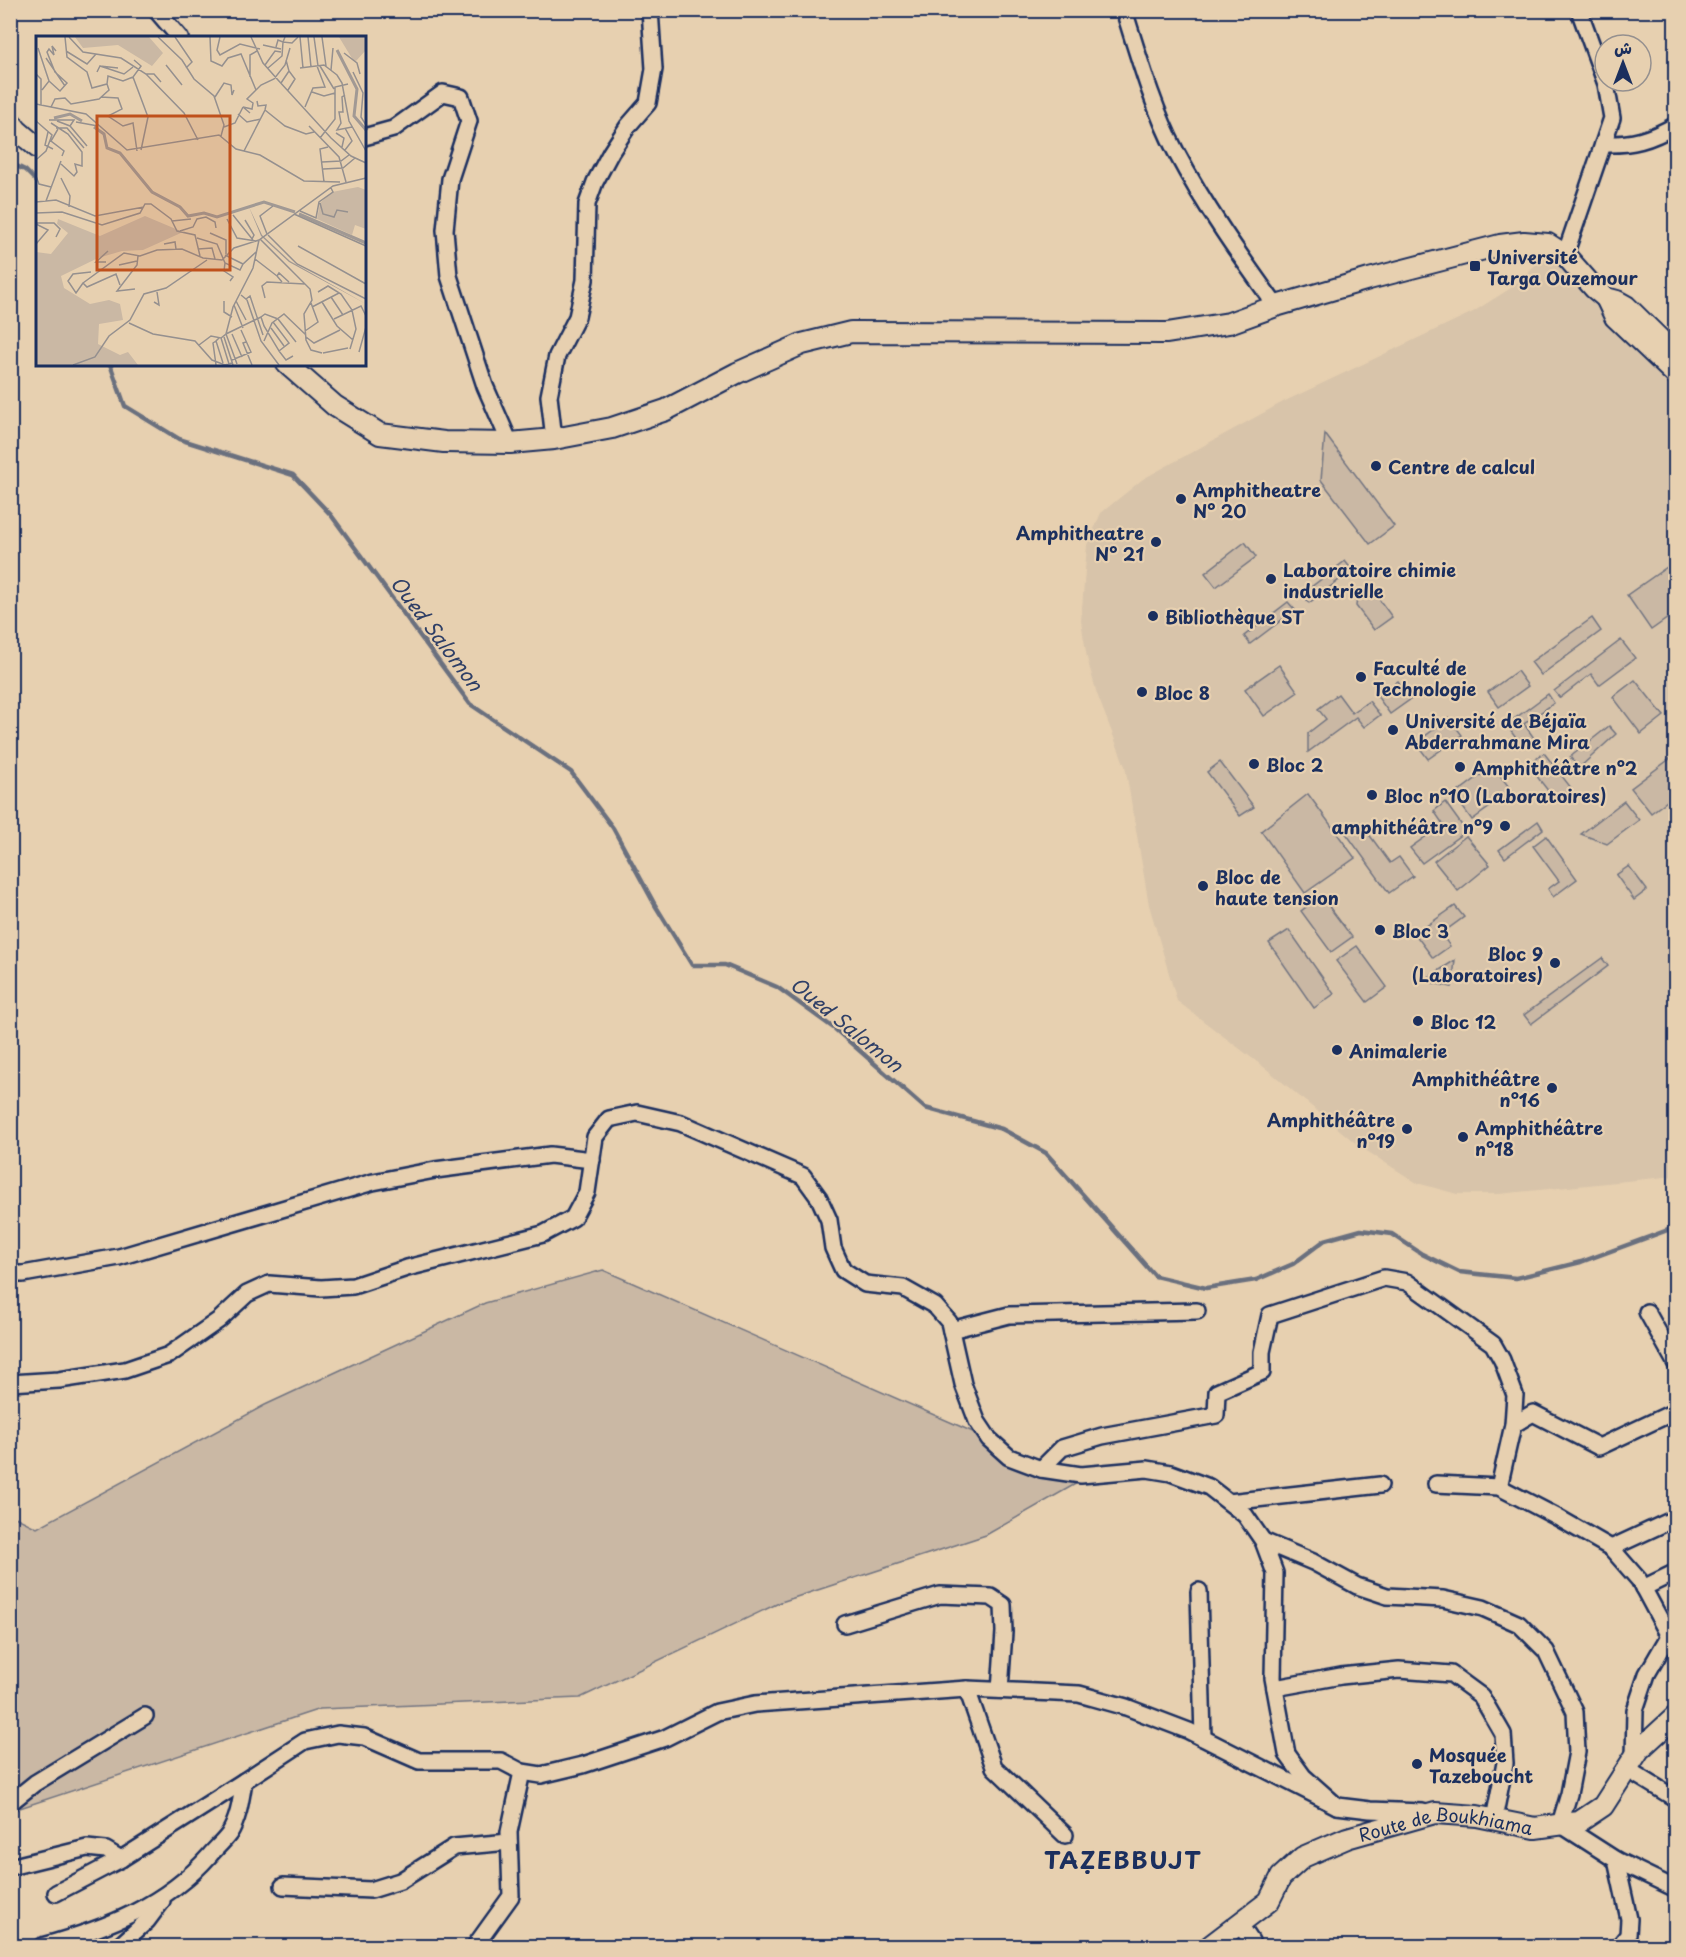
<svg xmlns="http://www.w3.org/2000/svg" width="1686" height="1957" viewBox="0 0 1686 1957" font-family="'Playpen Sans','Playpen Sans Arabic',sans-serif">
<style>
.built{fill:#d8c4aa}
.green{fill:#cab8a4;stroke:#727481;stroke-width:1.5}
.lines{fill:none;stroke-linecap:round;stroke-linejoin:round}
.stream{stroke:#6b6f7e;stroke-width:4.5}
.minor-casing{stroke:#1b2f5e;stroke-width:20}
.tertiary-casing{stroke:#1b2f5e;stroke-width:24}
.minor{stroke:#e7d0b0;stroke-width:15}
.tertiary{stroke:#e7d0b0;stroke-width:20}
.poi-dot{fill:#1b2f5e;stroke:#e7d0b0;stroke-width:2}
.labels{text-anchor:middle;dominant-baseline:central;stroke-width:4.5;stroke-linejoin:round;paint-order:stroke}
.poi-label{font-size:18px;font-weight:bold;fill:#1b2f5e;stroke:#e7d0b0;text-anchor:start}
.street-label{font-size:18px;fill:#1b2f5e;stroke:#e7d0b0}
.water-label{font-size:20px;font-style:italic;fill:#2f3f66;stroke:#e7d0b0}
.district-label{font-size:24px;font-weight:bold;letter-spacing:1.5px;fill:#1b2f5e;stroke:#e7d0b0}
.inset-river{fill:none;stroke:#a19994;stroke-width:3}
.inset-road{fill:none;stroke:#95908f;stroke-width:1.5}
.view{fill:#bf511c;fill-opacity:0.15;stroke:#bf511c;stroke-width:3}
.inset-edge{fill:none;stroke:#1b2f5e;stroke-width:3}
</style>
<rect width="100%" height="100%" fill="#e7d0b0"/>
<filter id="ink" filterUnits="userSpaceOnUse"><feTurbulence type="fractalNoise" baseFrequency=".0167" numOctaves="2"/><feDisplacementMap in="SourceGraphic" scale="12" xChannelSelector="R" yChannelSelector="G"/><feConvolveMatrix kernelMatrix="1 2 1 2 8 2 1 2 1" color-interpolation-filters="sRGB"/></filter>
<g filter="url(#ink)">
<polygon class="built" points="1549,252 1675,384 1675,1176 1499,1194 1457,1194 1417,1183 1359,1146 1269,1071 1177,1001 1149,905 1125,766 1097,694 1087,658 1081,621 1087,545 1101,513 1143,479 1283,402 1473,312 1511,288"/>
<g class="green">
<polygon points="1325,434 1394,526 1370,544 1321,480"/>
<polygon points="1245,542 1256,557 1216,587 1205,573"/>
<polygon points="1345,561 1352,570 1309,603 1302,594"/>
<polygon points="1667,567 1675,579 1675,613 1651,630 1627,595"/>
<polygon points="1370,587 1392,617 1374,630 1356,606 1357,597"/>
<polygon points="1288,602 1295,610 1250,644 1244,636"/>
<polygon points="1592,618 1601,631 1541,675 1531,662"/>
<polygon points="1621,640 1635,658 1599,685 1591,674 1560,698 1554,691"/>
<polygon points="1279,665 1298,692 1264,716 1245,689"/>
<polygon points="1517,671 1528,686 1499,707 1488,692"/>
<polygon points="1635,680 1664,716 1641,734 1613,697"/>
<polygon points="1398,681 1411,699 1390,714 1377,696"/>
<polygon points="1338,694 1352,713 1369,701 1380,715 1364,727 1356,717 1308,752 1308,733 1326,719 1318,709"/>
<polygon points="1548,694 1554,703 1524,724 1534,738 1522,746 1506,725"/>
<polygon points="1449,718 1462,735 1428,759 1416,743"/>
<polygon points="1609,726 1616,734 1579,768 1570,757"/>
<polygon points="1544,753 1572,789 1556,801 1528,765"/>
<polygon points="1675,755 1675,795 1651,813 1631,788"/>
<polygon points="1220,762 1254,807 1240,816 1207,772"/>
<polygon points="1493,766 1512,791 1472,820 1454,795"/>
<polygon points="1308,794 1355,858 1305,893 1261,831"/>
<polygon points="1624,801 1639,820 1607,844 1581,834"/>
<polygon points="1445,802 1466,831 1422,863 1410,848 1443,824 1434,811"/>
<polygon points="1538,821 1543,829 1505,858 1499,850"/>
<polygon points="1360,822 1390,863 1399,857 1413,876 1389,893 1345,832"/>
<polygon points="1466,836 1490,865 1458,891 1434,861"/>
<polygon points="1546,836 1577,879 1553,897 1548,889 1559,881 1533,846"/>
<polygon points="1629,866 1647,890 1634,900 1616,875"/>
<polygon points="1321,896 1352,937 1331,952 1301,911"/>
<polygon points="1455,906 1464,917 1441,934 1450,946 1433,958 1415,934"/>
<polygon points="1289,930 1334,994 1314,1008 1269,943"/>
<polygon points="1357,946 1387,987 1367,1002 1336,961"/>
<polygon points="1602,958 1608,966 1531,1024 1524,1015"/>
<polygon points="1455,960 1452,987 1423,981"/>
<polygon points="603,1270 989,1439 1009,1457 1093,1474 986,1535 781,1602 580,1698 320,1709 11,1811 11,1515 37,1528 265,1405 485,1303"/>
</g>
<g class="lines">
<g class="stream">
<polyline points="10,163 25,170 38,183"/>
<polyline points="110,364 125,406 179,439 293,475 331,515 470,704 571,772 613,828 655,905 692,965 725,965 777,987 835,1029 925,1108 1002,1129 1046,1153 1155,1276 1206,1288 1256,1280 1293,1264 1325,1240 1361,1230 1392,1234 1422,1254 1459,1272 1516,1278 1581,1262 1676,1227"/>
</g>
<g class="minor-casing">
<g id="minor">
<polyline points="156,10 180,38"/>
<path d="M1124,10C1139,58 1153,108 1176,152C1205,207 1240,256 1276,306"/>
<polyline points="364,137 393,129 443,93 461,97 469,121 450,179 445,230 449,276 485,386 510,443"/>
<path d="M1603,144C1632,145 1650,140 1676,125"/>
<polyline points="1565,255 1612,118 1606,84 1579,10"/>
<polyline points="554,439 549,396 557,356 577,317 585,280 587,204 595,182 611,152 628,126 648,103 654,69 650,10"/>
<polyline points="10,1274 23,1274 119,1257 373,1182 435,1170 550,1155 592,1160"/>
<polyline points="1647,1312 1676,1364"/>
<polyline points="951,1330 1009,1315 1197,1311"/>
<polyline points="10,1383 59,1380 125,1370 169,1355 219,1320 247,1294 269,1284 321,1288 353,1286 407,1268 543,1234 573,1218 587,1192 595,1137 609,1119 637,1113 681,1123 803,1176 819,1198 829,1220 833,1248 843,1270 865,1284 903,1288 935,1306 949,1322 963,1384 977,1421 989,1439 1009,1457 1041,1469 1081,1475 1147,1469 1171,1473 1209,1487 1245,1515 1263,1541 1275,1573 1273,1678 1287,1754 1303,1776 1337,1806"/>
<polyline points="1041,1469 1062,1448 1102,1436 1216,1415 1217,1392 1262,1372 1262,1352 1270,1315 1384,1278 1407,1282 1493,1344 1502,1360 1515,1395 1513,1425"/>
<polyline points="1436,1484 1499,1487 1557,1517 1611,1548 1639,1580 1669,1636 1647,1674 1635,1710 1634,1759"/>
<polyline points="1499,1487 1513,1425 1533,1413 1599,1447 1676,1411"/>
<polyline points="1229,1502 1380,1485"/>
<polyline points="1263,1541 1313,1562 1357,1586 1387,1596 1443,1599 1483,1608 1519,1624 1546,1651 1575,1712 1577,1752 1569,1794 1560,1824 1616,1860 1676,1889"/>
<polyline points="1611,1548 1676,1518"/>
<polyline points="1643,1588 1676,1572"/>
<polyline points="1199,1591 1203,1738"/>
<polyline points="845,1624 940,1595 991,1597 1003,1605 1004,1632 1000,1690"/>
<polyline points="1275,1688 1341,1676 1399,1670 1451,1674 1481,1696 1503,1734 1505,1763 1494,1819"/>
<polyline points="967,1689 994,1767 1065,1835"/>
<polyline points="1627,1769 1676,1799"/>
<polyline points="10,1803 35,1783 145,1716"/>
<polyline points="1616,1860 1629,1919 1628,1935 1619,1946"/>
<polyline points="10,1867 87,1848 106,1850 121,1859"/>
<polyline points="283,1886 371,1890 400,1881 454,1847 509,1842"/>
<polyline points="56,1893 121,1859 244,1781"/>
<polyline points="1239,1923 1251,1941 1251,1946"/>
<path d="M42,1946C107,1928 165,1906 210,1855C216,1848 224,1841 229,1834C239,1818 241,1799 244,1781L305,1741L338,1734L364,1737L419,1761H501L522,1772L541,1775L583,1765L665,1738L717,1712L755,1704L967,1689L1079,1694L1126,1707L1189,1731L1337,1806L1370,1810L1423,1812"/>
<polyline points="119,1946 147,1921 162,1901"/>
<polyline points="475,1946 511,1896 509,1832 522,1772"/>
</g>
</g>
<g class="tertiary-casing">
<g id="tertiary">
<polyline points="10,121 17,130 38,148"/>
<polyline points="1606,298 1615,317 1676,375"/>
<polyline points="287,364 335,406 380,434 444,442 510,443 554,439 612,428 666,410 737,373 802,344 851,332 1167,333 1229,323 1276,306 1369,279 1500,245 1524,242 1548,244 1565,255 1594,288 1606,298 1617,301 1626,306 1676,355"/>
<path id="s1" d="M1210,1946L1269,1901L1281,1877L1303,1857L1347,1838L1435,1813L1477,1816L1535,1828L1579,1822L1603,1806L1639,1750L1676,1716"/>
</g>
</g>
<use href="#minor" class="minor"/>
<use href="#tertiary" class="tertiary"/>
</g>
</g>
<g class="poi-dot">
<rect x="1469" y="260" width="12" height="12" rx="3"/>
<circle cx="1376" cy="466" r="6"/>
<circle cx="1181" cy="499" r="6"/>
<circle cx="1156" cy="542" r="6"/>
<circle cx="1271" cy="579" r="6"/>
<circle cx="1153" cy="616" r="6"/>
<circle cx="1361" cy="677" r="6"/>
<circle cx="1142" cy="692" r="6"/>
<circle cx="1393" cy="730" r="6"/>
<circle cx="1254" cy="764" r="6"/>
<circle cx="1460" cy="767" r="6"/>
<circle cx="1372" cy="795" r="6"/>
<circle cx="1505" cy="826" r="6"/>
<circle cx="1203" cy="886" r="6"/>
<circle cx="1380" cy="930" r="6"/>
<circle cx="1555" cy="963" r="6"/>
<circle cx="1418" cy="1021" r="6"/>
<circle cx="1337" cy="1050" r="6"/>
<circle cx="1552" cy="1088" r="6"/>
<circle cx="1407" cy="1129" r="6"/>
<circle cx="1463" cy="1137" r="6"/>
<circle cx="1417" cy="1764" r="6"/>
</g>
<g class="labels">
<g class="poi-label">
<text x="1487" y="256">Université<tspan x="1487" dy="21">Targa Ouzemour</tspan></text>
<text x="1388" y="466">Centre de calcul</text>
<text x="1193" y="489">Amphitheatre<tspan x="1193" dy="21">N° 20</tspan></text>
<text x="1144" y="532" text-anchor="end">Amphitheatre<tspan x="1144" dy="21">N° 21</tspan></text>
<text x="1283" y="569">Laboratoire chimie<tspan x="1283" dy="21">industrielle</tspan></text>
<text x="1165" y="616">Bibliothèque ST</text>
<text x="1373" y="667">Faculté de<tspan x="1373" dy="21">Technologie</tspan></text>
<text x="1154" y="692">Bloc 8</text>
<text x="1405" y="720">Université de Béjaïa<tspan x="1405" dy="21">Abderrahmane Mira</tspan></text>
<text x="1266" y="764">Bloc 2</text>
<text x="1472" y="767">Amphithéâtre n°2</text>
<text x="1384" y="795">Bloc n°10 (Laboratoires)</text>
<text x="1493" y="826" text-anchor="end">amphithéâtre n°9</text>
<text x="1215" y="876">Bloc de<tspan x="1215" dy="21">haute tension</tspan></text>
<text x="1392" y="930">Bloc 3</text>
<text x="1543" y="953" text-anchor="end">Bloc 9<tspan x="1543" dy="21">(Laboratoires)</tspan></text>
<text x="1430" y="1021">Bloc 12</text>
<text x="1349" y="1050">Animalerie</text>
<text x="1540" y="1078" text-anchor="end">Amphithéâtre<tspan x="1540" dy="21">n°16</tspan></text>
<text x="1395" y="1119" text-anchor="end">Amphithéâtre<tspan x="1395" dy="21">n°19</tspan></text>
<text x="1475" y="1127">Amphithéâtre<tspan x="1475" dy="21">n°18</tspan></text>
<text x="1429" y="1754">Mosquée<tspan x="1429" dy="21">Tazeboucht</tspan></text>
</g>
<g class="street-label">
<text stroke="none"><textPath href="#s1" startOffset="280">Route de Boukhiama</textPath></text>
</g>
<g class="water-label">
<text transform="translate(437 633) rotate(53)">Oued Salomon</text>
<text transform="translate(847 1024) rotate(39)">Oued Salomon</text>
</g>
<g class="district-label">
<text x="1123" y="1859">TAẒEBBUJT</text>
</g>
</g>
<g transform="translate(36 36)">
<rect width="330" height="330" fill="#e7d0b0"/>
<path d="M39,1H113L127,17L116,30L82,9L47,12ZM303,1H330V14L320,25L317,24ZM322,151L330,154V193L319,189L316,199L281,183L284,167L296,156ZM109,180L147,196L107,214L86,215L62,222L25,240L28,252L54,268L73,264L84,268L87,284L63,288L62,308L84,319L92,316L102,329H0V216L15,218L32,197L21,188L22,183L64,200Z" fill="#cab8a4"/>
<path d="M213,171L226,199L254,225L330,268L253,226L225,200Z" fill="#a19994"/>
<path class="inset-river" d="M301,14L321,53L318,80L330,94M18,82L34,78L46,85M58,91L68,98L71,112L84,117L116,156L144,171L152,180L168,177L181,181L228,166L259,176M263,178L330,207"/>
<path class="inset-road" d="M33,1L47,16L85,22L110,38L148,77L162,104M122,1L146,24L158,43L178,60L188,89L185,100M139,1L156,26L150,32M174,1L175,25L186,30L192,22L205,18L220,54M184,1L181,14L184,19L204,8L224,13M215,1L227,27L242,44L295,102L315,120L330,127M264,1L267,32M272,1L275,31M278,1L282,30M286,1L290,30M227,9L245,13M240,11L242,4L247,6L249,1M2,12L13,45M30,15L51,28L60,18M308,17L321,27L324,38M10,22L29,50M98,24L105,30L97,41L112,81L105,114M130,29L146,49M229,29L239,15L245,16M64,30L82,32M284,30L298,53M232,32L246,20L247,6L256,7L262,1M264,32L288,29L301,39L306,47L313,85L330,115M295,34L297,12M61,36L64,30L88,38L97,31M317,36L327,57L325,81L330,89M0,38L5,43V69M110,38H118L125,46M214,41V19L221,15M245,47L253,35L250,24M71,48L72,40L87,45L97,41M6,54L13,45L24,55L31,47L19,36L11,16L13,13L18,19L16,10L20,15M252,54L259,43L253,35M276,56L288,60L299,57M309,59L306,61L307,76H303L305,87L301,94L316,91M65,61L82,62L86,73L72,80L87,90L97,87L101,115M179,61L188,47L195,49L196,59L198,54M0,68L50,78L91,114L183,99L200,113L224,119L268,145L304,146M15,71L19,63L29,62L35,68L63,63L73,54L71,48L56,52L51,36L31,21L29,1M269,71L277,52L289,51L281,30M229,74L249,90L270,98L278,96M214,77L207,71L216,73L217,67L211,63L225,49L238,43L249,29L254,12M202,78L211,86L225,83M13,84H38L34,90M0,85L16,99L10,115L1,123M21,85L34,90L51,110M40,86L62,90M15,87L32,98L46,116V130L39,128L41,136L38,140L25,128M273,90L303,121L310,146M188,91L199,87L207,71M20,92H31L48,112M309,92L316,105L309,114M22,93L15,105L28,115L26,120M12,96L9,109L17,113M300,97L308,102L306,111M284,102L299,83V51L312,48M208,115L229,74L230,69L222,70L221,65M286,126L305,125L313,119M287,133L307,132L319,122M0,140L3,148L15,151M25,142L34,160L33,171M288,146L284,113L292,111M10,165L25,125M0,166L20,164L59,180L108,171M284,167L287,178L298,181L301,174L312,176M264,175L280,182L283,166L297,156L295,152M0,177L26,176L66,189L104,177L109,168H115L135,183L141,195L159,199L164,220M258,178L330,210M197,179L217,204M191,183L201,202L220,205M209,184L218,199L216,203M136,185L155,183M0,187H18L24,193L20,201M0,188L12,194L0,208M144,195L157,191L161,183L170,181L179,186L180,192M174,197L190,204V218M231,198L224,180L237,170M232,199L261,228L330,263M161,202L181,208L189,227L204,234L207,228M224,203L274,253L276,264L268,278L270,304L275,314L286,317M128,208L139,206L140,213M262,210L330,248M162,213L176,212L179,223M189,219L207,228L220,216M219,223L241,240M70,226H60L72,215M189,227L188,235L197,241L194,245M83,229L101,225M246,246L241,240L243,237L253,246M47,247L40,257L32,245L37,238L55,236M84,249L80,238L51,251L47,247L88,217L104,220L121,214L146,213L167,222L186,224L198,212L223,204L297,150L330,142M99,253L81,255L101,229L102,220M282,256L292,250L305,258L316,274L320,293L314,313M205,259L211,264L225,305L243,329M295,261L307,279M229,262L226,250L231,246L269,248M210,263L214,260L227,299M188,265V276L196,281M200,265L210,284M118,266L123,269L121,256M286,266L301,290L317,304M198,269L207,292M276,271L303,257M298,283L325,270L330,280M237,286L253,307L243,315L228,290L225,281L229,278L242,283L260,306M93,287L117,298L159,305L176,324L189,329L196,327M235,292L248,310M269,295L282,286L275,267M196,298L206,321M188,301L197,329M270,301L278,307L304,294M183,302L180,305L187,327M185,302L193,328M180,305L177,307L180,329M228,305L236,287L248,278L270,299M210,306L207,307L216,329M163,309L175,300L185,302L190,298L197,271L217,232L223,204M243,315L250,324L257,320M323,316L330,291M287,317L312,312M196,324L215,316L205,294M201,328L190,298L225,281M37,329L59,321L73,300L94,284L108,258L130,252L171,224"/>
<path class="view" d="M61,80H194V234H61Z"/>
<rect width="330" height="330" class="inset-edge"/>
</g>
<rect width="1686" height="1957" fill="none" stroke="#e7d0b0" stroke-width="36"/>
<rect x="18" y="18" width="1650" height="1921" fill="none" stroke="#1b2f5e" stroke-width="2" filter="url(#ink)"/>
<g transform="translate(1623 63)"><circle r="28" fill="#e7d0b0" stroke="#95908f" stroke-width="1.5"/>
<path d="M0-4.5L10 22L0 15L-10 22Z" fill="#1b2f5e"/>
<text y="-9" font-size="16" font-weight="bold" text-anchor="middle" fill="#1b2f5e">ش</text>
</g>
</svg>
